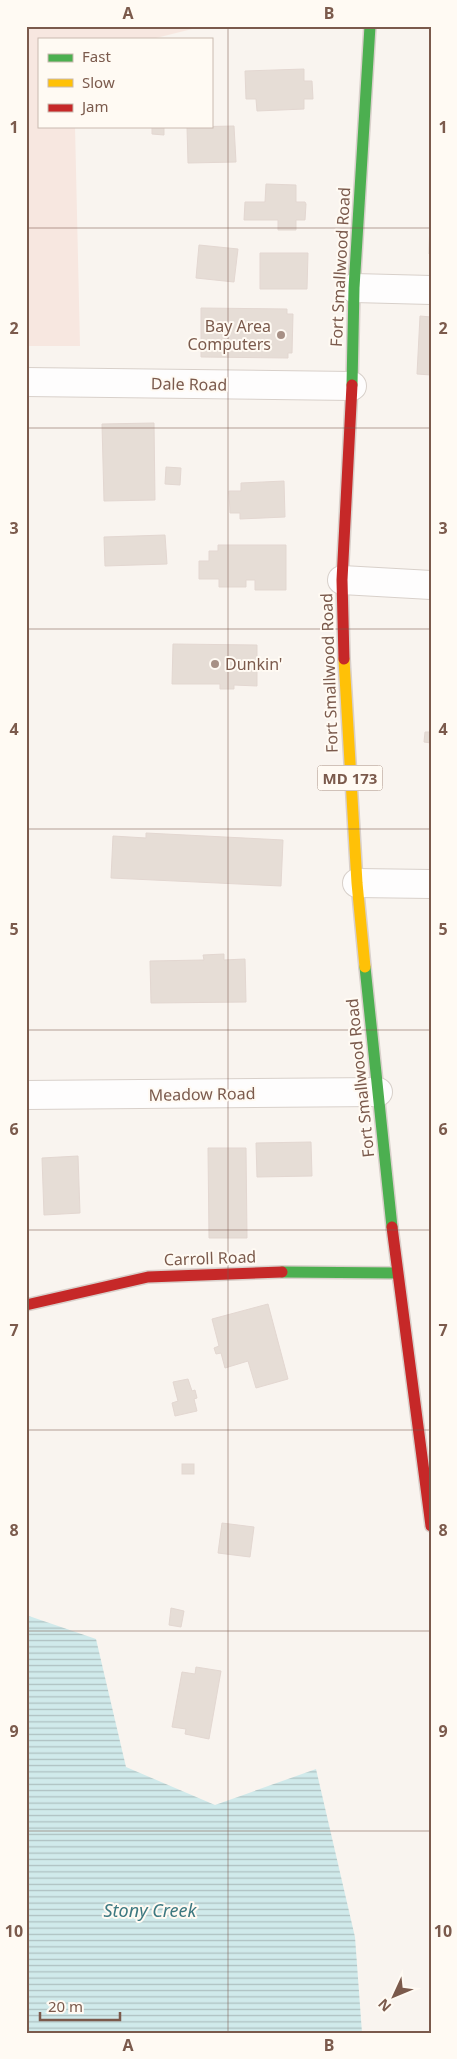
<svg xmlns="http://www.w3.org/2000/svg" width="457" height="2059" viewBox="0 0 457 2059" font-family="'Noto Sans',sans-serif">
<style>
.commercial{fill:#f7e7e0}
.water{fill:url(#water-rules)}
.building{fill:#e6ddd6;stroke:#e3d7d1}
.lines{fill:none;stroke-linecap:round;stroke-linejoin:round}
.street-casing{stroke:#d8d0ca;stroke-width:30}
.fast-casing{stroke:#d9d0cb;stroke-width:14}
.slow-casing{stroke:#d9d0cb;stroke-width:14}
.jam-casing{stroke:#d9d0cb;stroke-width:14}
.street{stroke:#fefdfd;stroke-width:28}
.fast{stroke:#4caf50;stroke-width:11}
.slow{stroke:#ffc107;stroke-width:11}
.jam{stroke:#c62828;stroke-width:11}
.grid{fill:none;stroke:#7b5a4c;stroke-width:1;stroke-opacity:0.55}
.poi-dot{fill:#a79085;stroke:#fffaf3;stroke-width:2}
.labels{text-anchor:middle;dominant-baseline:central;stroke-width:4;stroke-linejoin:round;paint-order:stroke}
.shield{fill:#fffaf3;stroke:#a38a7e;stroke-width:1}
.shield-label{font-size:15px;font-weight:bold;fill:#7b5a4c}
.street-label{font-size:16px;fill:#7b5a4c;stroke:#fffaf3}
.poi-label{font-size:16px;fill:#7b5a4c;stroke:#fffaf3;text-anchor:end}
.water-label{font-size:18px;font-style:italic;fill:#3d7880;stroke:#fffaf3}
.neatline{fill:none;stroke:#7b5a4c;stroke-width:2}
.grid-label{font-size:16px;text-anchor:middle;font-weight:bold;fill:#7b5a4c}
</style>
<defs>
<pattern id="water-rules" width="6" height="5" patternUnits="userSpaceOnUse" patternTransform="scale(1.25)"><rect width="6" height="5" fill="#d0eaeb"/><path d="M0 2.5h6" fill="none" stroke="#aec1c1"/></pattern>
</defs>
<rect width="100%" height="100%" fill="#f9f4ef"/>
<polygon class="commercial" points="26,26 204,26 152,39 39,39 39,126 75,126 80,346 26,346"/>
<polygon class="water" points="26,1615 96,1639 126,1767 215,1805 316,1769 355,1937 362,2033 26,2033"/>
<g class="building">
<polygon points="304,69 304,81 312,81 313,99 304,99 304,109 257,111 256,99 246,99 245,71"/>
<polygon points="152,126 164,126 164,135 152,134"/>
<polygon points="234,126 236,162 188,163 187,127"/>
<polygon points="266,184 296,185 296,202 305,202 306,204 305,220 296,220 296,230 278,230 278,220 244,220 245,202 265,202"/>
<polygon points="430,217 431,217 431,254 429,254"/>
<polygon points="199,245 238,249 234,282 196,278"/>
<polygon points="260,253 308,253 307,289 260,289"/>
<polygon points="201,308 287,309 287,314 293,314 292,353 288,353 288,358 201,357"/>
<polygon points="420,316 431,317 431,375 417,374"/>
<polygon points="154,423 155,500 104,501 102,424"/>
<polygon points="166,467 181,468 180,485 165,484"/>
<polygon points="284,481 285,517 240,519 240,513 230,513 229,491 241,491 241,483"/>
<polygon points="165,535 167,564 105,566 104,537"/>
<polygon points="218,545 286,545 286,590 255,590 255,580 246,580 246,587 219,587 219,579 199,579 199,561 209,561 209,551 218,551"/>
<polygon points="173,644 257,645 257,686 234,685 234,689 220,689 220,684 172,684"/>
<polygon points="425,732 431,732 431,743 424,742"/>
<polygon points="146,833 283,840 281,886 111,878 113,836 146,838"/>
<polygon points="224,954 224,960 245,959 246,1002 151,1003 150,961 204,960 203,955"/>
<polygon points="311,1142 312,1176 257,1177 256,1143"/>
<polygon points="208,1148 246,1148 247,1238 209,1238"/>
<polygon points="78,1156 80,1213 44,1215 42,1158"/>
<polygon points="268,1304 288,1379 256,1388 248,1361 225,1368 221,1353 216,1354 214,1348 219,1346 212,1319"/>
<polygon points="188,1379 192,1391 195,1390 197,1398 194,1399 197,1411 175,1416 172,1403 178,1401 173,1382"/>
<rect x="182" y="1464" width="12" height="10"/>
<polygon points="222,1523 254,1527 250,1557 218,1553"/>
<polygon points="171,1608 184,1611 181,1627 169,1625"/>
<polygon points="196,1667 221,1671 209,1739 185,1734 186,1729 172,1727 182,1672 195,1674"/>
</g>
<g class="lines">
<g class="street-casing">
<g id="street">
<polyline points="354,288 431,290"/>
<polyline points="26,382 352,386"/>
<polyline points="342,580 431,585"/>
<polyline points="357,883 431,884"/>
<polyline points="26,1095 378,1092"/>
</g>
</g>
<g class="fast-casing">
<g id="fast">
<polyline points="352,385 354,288 370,26"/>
<polyline points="365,967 392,1227"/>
<polyline points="282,1272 397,1273"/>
</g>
</g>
<g class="slow-casing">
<polyline id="slow" points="344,659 357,883 365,967"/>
</g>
<g class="jam-casing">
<g id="jam">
<polyline points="344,659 342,580 352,385"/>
<polyline points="392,1227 431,1526"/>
<polyline points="26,1305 148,1277 282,1272"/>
</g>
</g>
<use href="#street" class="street"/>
<use href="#fast" class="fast"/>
<use href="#slow" class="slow"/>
<use href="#jam" class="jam"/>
</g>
<path class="grid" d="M228,26V2033M26,228H431M26,428H431M26,629H431M26,829H431M26,1030H431M26,1230H431M26,1430H431M26,1631H431M26,1831H431"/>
<g class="poi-dot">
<circle cx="281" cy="335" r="5"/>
<circle cx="215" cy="664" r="5"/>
</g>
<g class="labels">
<rect class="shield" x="317.5" y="765.5" width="65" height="25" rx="4"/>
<g class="shield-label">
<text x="350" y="778">MD 173</text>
</g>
<g class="street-label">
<text transform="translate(340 267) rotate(-87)">Fort Smallwood Road</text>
<text transform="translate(189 384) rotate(1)">Dale Road</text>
<text transform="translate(329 673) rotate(-92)">Fort Smallwood Road</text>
<text transform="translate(360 1078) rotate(-96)">Fort Smallwood Road</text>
<text transform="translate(202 1094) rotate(-1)">Meadow Road</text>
<text transform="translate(210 1258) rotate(-2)">Carroll Road</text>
</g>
<g class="poi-label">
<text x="271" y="326">Bay Area<tspan x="271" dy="18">Computers</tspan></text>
<text x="225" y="664" text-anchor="start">Dunkin'</text>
</g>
<g class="water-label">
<text x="150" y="1910">Stony Creek</text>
</g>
</g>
<rect width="457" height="2059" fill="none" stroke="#fffaf3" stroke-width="55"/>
<rect x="38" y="38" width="175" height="90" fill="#fffaf3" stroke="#cabab0"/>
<rect x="48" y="54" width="25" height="8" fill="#4caf50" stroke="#cabab0"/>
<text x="82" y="62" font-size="15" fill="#7b5a4c">Fast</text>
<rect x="48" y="79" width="25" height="8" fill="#ffc107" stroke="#cabab0"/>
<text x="82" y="88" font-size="15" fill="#7b5a4c">Slow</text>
<rect x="48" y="104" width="25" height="8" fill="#c62828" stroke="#cabab0"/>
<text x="82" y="112" font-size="15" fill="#7b5a4c">Jam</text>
<g transform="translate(394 1996) rotate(226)" stroke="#fffaf3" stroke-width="4" paint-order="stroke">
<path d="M0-4L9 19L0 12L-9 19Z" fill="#7b5a4c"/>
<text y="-8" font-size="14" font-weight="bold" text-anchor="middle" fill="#7b5a4c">N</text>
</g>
<path d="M40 2012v8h80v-8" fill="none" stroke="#7b5a4c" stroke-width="2.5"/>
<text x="48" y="2012" font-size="15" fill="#7b5a4c" stroke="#fffaf3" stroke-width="4" paint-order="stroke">20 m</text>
<rect x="28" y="28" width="402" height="2004" class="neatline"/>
<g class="grid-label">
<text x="128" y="19">A</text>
<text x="329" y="19">B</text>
<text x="14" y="133">1</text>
<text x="443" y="133">1</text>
<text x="14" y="334">2</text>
<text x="443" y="334">2</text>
<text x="14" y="534">3</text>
<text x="443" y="534">3</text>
<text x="14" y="735">4</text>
<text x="443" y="735">4</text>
<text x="14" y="935">5</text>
<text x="443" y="935">5</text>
<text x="14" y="1135">6</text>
<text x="443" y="1135">6</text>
<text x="14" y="1336">7</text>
<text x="443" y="1336">7</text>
<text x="14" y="1536">8</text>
<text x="443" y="1536">8</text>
<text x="14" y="1737">9</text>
<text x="443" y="1737">9</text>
<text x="14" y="1937">10</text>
<text x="443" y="1937">10</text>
<text x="128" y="2051">A</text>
<text x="329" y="2051">B</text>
</g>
</svg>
